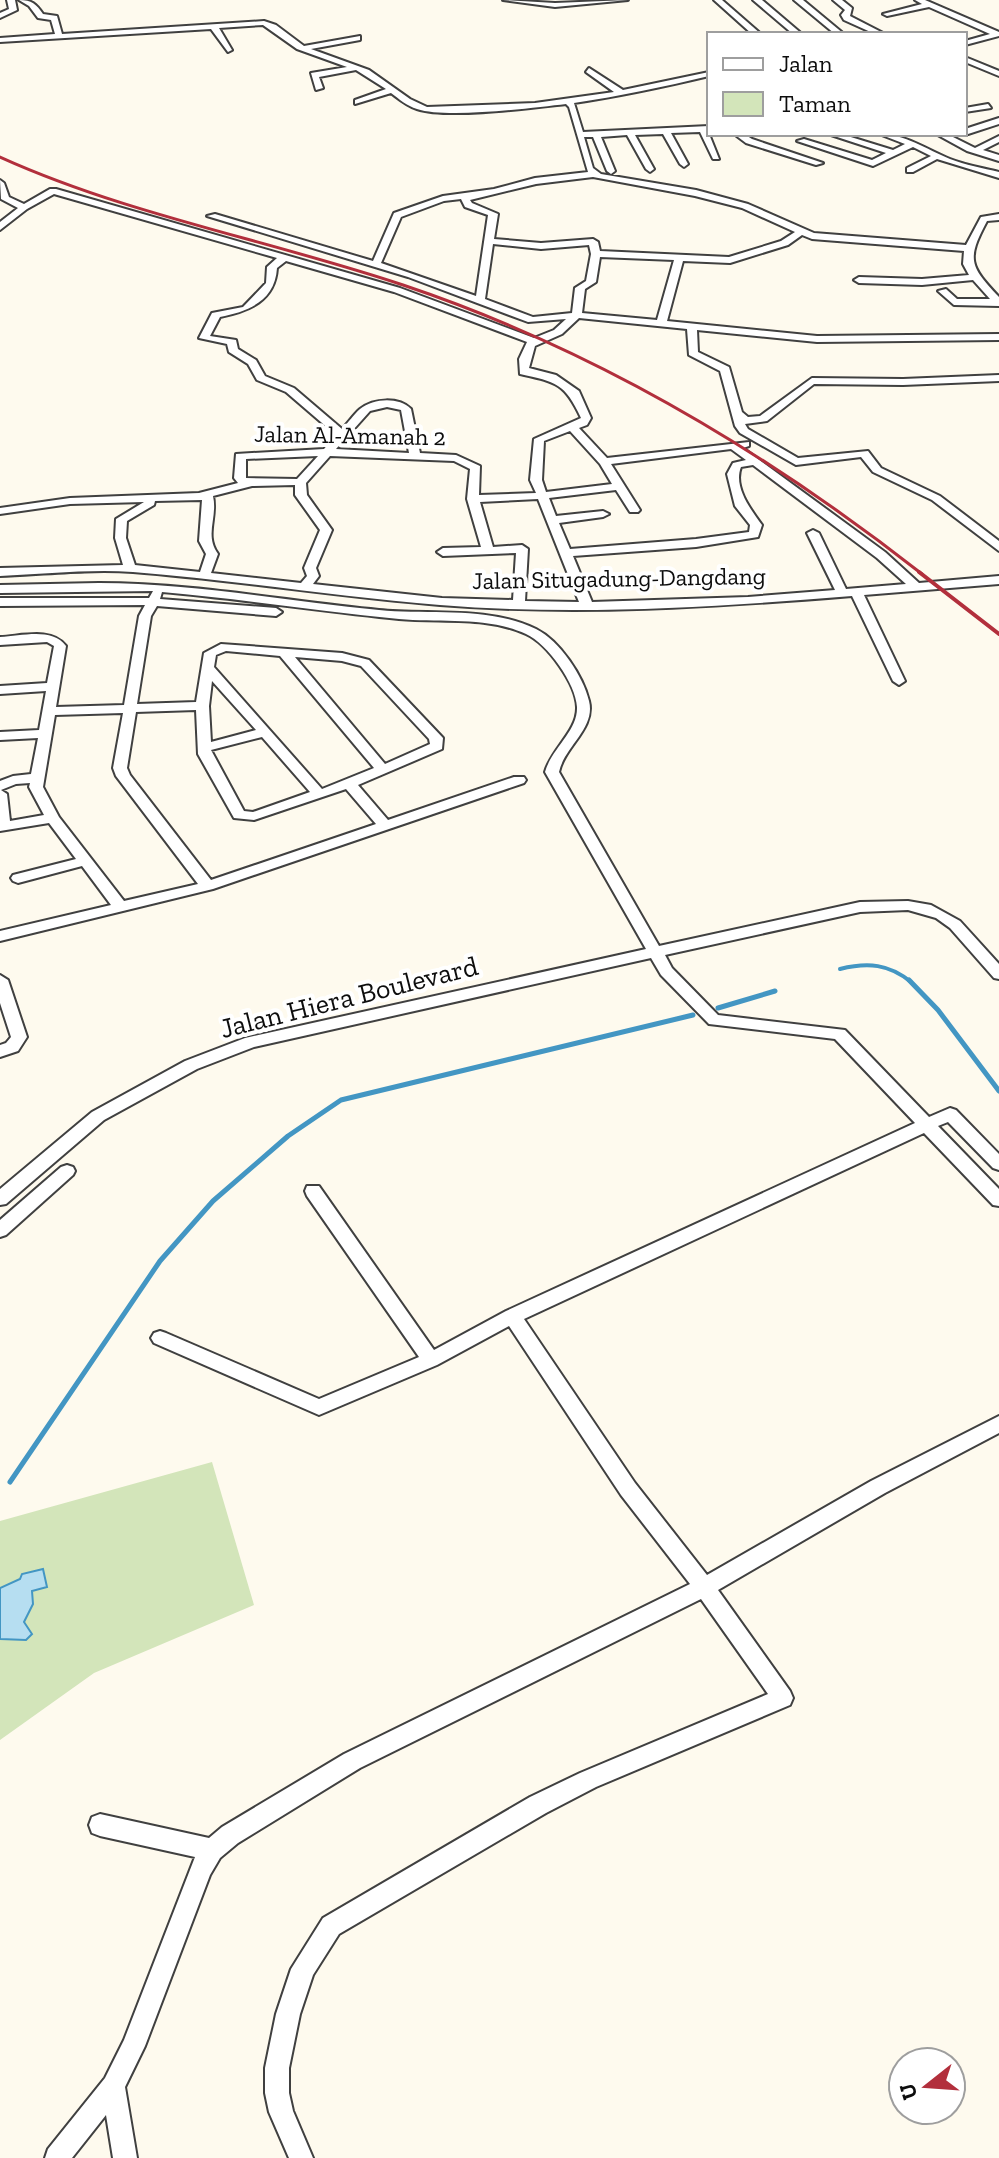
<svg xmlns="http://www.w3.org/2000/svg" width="999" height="2158" viewBox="0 0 999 2158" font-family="'Zilla Slab',serif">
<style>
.green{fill:#d3e5ba}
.water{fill:#b6def1;stroke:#4396c3;stroke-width:2}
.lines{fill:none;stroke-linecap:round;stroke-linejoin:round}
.stream-far1{stroke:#4396c3;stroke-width:4}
.stream{stroke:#4396c3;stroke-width:5}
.street-casing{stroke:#404040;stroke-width:4}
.street{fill:#fff;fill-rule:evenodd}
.rail-far1{stroke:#b22f3c;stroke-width:3}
.rail{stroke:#b22f3c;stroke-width:4}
.labels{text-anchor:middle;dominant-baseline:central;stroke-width:8;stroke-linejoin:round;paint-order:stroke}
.far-street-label{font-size:24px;fill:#0d0d0d;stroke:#fff}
.street-label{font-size:28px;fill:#0d0d0d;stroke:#fff}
</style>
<rect width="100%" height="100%" fill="#fefaee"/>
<polygon class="green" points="212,1462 254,1605 94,1673 0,1740 0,1521"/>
<polygon class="water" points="43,1569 47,1587 32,1591 33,1604 24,1622 32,1634 26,1640 0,1639 0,1588 20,1579 22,1574"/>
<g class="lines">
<path class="stream-far1" d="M840,969C868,962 889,964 911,982"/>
<g class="stream">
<polyline points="909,980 938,1010 999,1091"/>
<polyline points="718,1008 775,991"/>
<polyline points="10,1482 160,1261 213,1201 288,1136 341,1100 693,1015"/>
</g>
<g class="street-casing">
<g id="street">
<polygon points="7,0 15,0 17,10 0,18 0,13 9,9"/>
<path d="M19,0C32,0 36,4 43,14L57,16L62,34L264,21L276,25L304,46L360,36V40L311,49L369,70L410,99L427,107L535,103L614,92L586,72L589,68L623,90L709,72V76C663,87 620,96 574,103L583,132L709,126V134L719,159H713L700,132L671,133L688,164L684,167L680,164L663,134L635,135L654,169L650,172L646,169L627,135L601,137L615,171L611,174L607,171L593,137H584L593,168L601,174L696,190L748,204L814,233L966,245L981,217L999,214V220L987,221C966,260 970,266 999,297V306L954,305L938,291L946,289L957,299H990L973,280L922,285L859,283L854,280L859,277L922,279L969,275L963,264L964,251L812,239L802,235L788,245L730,263L683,261L667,321L817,336L999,334V340L817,342L697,330L698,352L729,367L742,412L748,417L760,416L812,378L903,379L999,375V381L903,385L814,384L767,421L745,424L748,429L798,458L868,451L881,468L940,496L999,541V551L932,500L873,472L861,457L796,465L740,433L735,426L720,371L689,355L687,329L579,318L562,334L535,346L529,368L556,375L579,391L591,418L587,425L579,428L607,458L749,442V446L743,448L885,552L919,583L999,576V584L864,595L905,681L899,685L893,681L852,596C716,607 577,616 440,605C338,597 236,580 133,572C90,569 44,574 0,576V568L123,565L115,538L116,519L144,502L70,504L0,514V508L70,498L199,493L238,483L234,478L236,454L324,449L336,435L286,392L257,380L248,364L229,352L227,344L199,338L212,313L243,307L266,283L267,267L277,258L54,194L27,209L0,230V222L18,208L1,199L0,180L4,183L9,197L24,204L50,189H56L400,288L534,338L554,330L566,319L528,322L408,277L207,216L215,214L373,261L394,213L443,196L494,189L535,178L588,172L569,107L566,104C531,108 447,119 417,109C407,106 399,99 391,93L355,104V100L386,89L356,70L319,77L323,88L316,90L311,73L347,67L297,49L263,25L219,28L232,50L228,52L211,29L0,42V38L55,34L51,20L38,18L29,6ZM593,177L695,196L742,208L795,232L781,241L729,257L600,251L598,242L593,239L541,243L494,239L498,214L472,203L470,200L536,184ZM461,199L465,207L488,215L476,296L381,263L401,217L444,201ZM493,244L541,249L589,245L591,254L586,281L575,288L572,313L533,317L485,299ZM600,257L674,260L657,320L582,313L585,289L596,282ZM286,261L394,292L527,342L519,359L520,374C556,382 565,383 581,418L534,439L530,480L536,493L479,495L480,466L456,455L420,453L411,409C399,397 374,398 360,409C354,414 348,423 342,429L294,388L265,376L256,360L238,349L236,340L210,336L220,317C249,311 275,301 277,268ZM387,407L401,410L409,453L336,449L370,411ZM570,431L600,464L612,484L546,492L542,480L544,441ZM731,449L746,460L733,463L727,474L735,506L750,525L749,532L696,539L570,549L559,523L603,517L609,514L603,511L556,516L549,498L616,490L630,512H638L640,510L611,464ZM318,456L297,479L246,478V459ZM330,456L454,461L470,469L467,499L481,547L443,548L437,552L443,556L516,553L513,600L442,598L313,584L319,576L316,568L332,530L307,495L306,483ZM753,465L877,558L906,584L846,589L819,533L813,530L807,533L835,590L748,597L592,602L573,556L696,547L758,537L762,525C751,510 733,487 741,467ZM295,485V495L320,530L304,568L307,576L301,583L211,573L218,554C204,535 218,517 213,496L252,486ZM538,499L579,602L525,601L528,549L522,545L493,547L480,502ZM202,500L199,541L206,554L200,572L135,565L126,538L127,521L154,505L155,501Z"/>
<polygon points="503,0 555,3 628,0 555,7"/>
<polygon points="714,0 722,0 761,34 752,34"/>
<polygon points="753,0 762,0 802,34 793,34"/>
<polygon points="794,0 803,0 844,34 835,34"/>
<polygon points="833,0 842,0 852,8 850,16 885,34 875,34 844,20 841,15 845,10"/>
<polygon points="915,0 925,0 999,32 999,36 965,45 965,41 990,34 929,7 887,16 883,14 922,4"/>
<polygon points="965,57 999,71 999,76 965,62"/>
<polygon points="988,104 991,108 965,112 965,108"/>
<polygon points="999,118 999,124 968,134 963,134 965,129"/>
<polygon points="734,134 744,134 752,139 823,163 816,165 746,143"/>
<path d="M828,134H841L893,150L905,144L879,134C905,134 926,149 950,159C965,165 983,168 999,172V178L937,159L913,172H907V168L931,156L913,147L873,166L797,141L804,139L872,160L886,153Z"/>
<polygon points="936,134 947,134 975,148 999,136 999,142 983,150 999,155 999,161 967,151"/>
<path d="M99,583C193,583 286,601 379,610C429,615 489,606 536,629C560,641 583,676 589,701C596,728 564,747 559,772L659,946L860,902L908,901L931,905L960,921L999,964V979L994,978L950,928L936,918L908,910L860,912L665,955L672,968L718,1015L845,1030L929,1117L950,1108L956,1110L999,1154V1170L993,1168L948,1122L938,1126L999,1189V1206L993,1205L924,1133L524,1319L635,1483L707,1575L871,1481L999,1416V1433L885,1493L718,1590L790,1691L793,1698L790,1705L596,1787L546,1813L339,1934L313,1975L300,2014L289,2068V2093L293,2111L313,2158H289L269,2112L265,2093V2068L276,2014L291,1969L323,1918L530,1797L580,1773L768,1694L701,1599L360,1768L238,1843L220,1858L210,1875L145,2046L125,2087L137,2158H113L106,2115L72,2158H45L48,2149L105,2078L124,2040L195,1857L100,1836L92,1833L89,1825L92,1817L100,1814L209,1838L222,1827L344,1754L690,1584L621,1495L509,1326L437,1365L319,1415L154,1343L151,1338L154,1333L160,1331L166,1333L319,1399L419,1357L307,1196L305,1191L307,1186H319L434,1350L506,1311L915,1123L835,1039L709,1024L661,975L651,958L254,1047L197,1069L104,1120L6,1204L0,1205V1189L92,1112L185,1061L245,1038L646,949L545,772C551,749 578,731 577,707C576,684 548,644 526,634C487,616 441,623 399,619C320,611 241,599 162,592L160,599L276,608L282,612L276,616L157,606L151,616L137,704L196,702L204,653L221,644L342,653L369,660L443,738L442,749L358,785L388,820L514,777H524L526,780L524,783L213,889L0,941V931L111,905L82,866L18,883L13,881L11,878L13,875L76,859L49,823L0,831V781L13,776L31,774L38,738L0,740V732L39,730L46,691L0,694V686L47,683L54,646L47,642L0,645V637C22,636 52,627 66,646L56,707L124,705L139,616L145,605L0,606V598H149L153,591L0,593V585ZM226,651L280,656L374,768L322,789L214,667L216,655ZM295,657L342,661L361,666L429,739L430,744L385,764ZM212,681L256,730L211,742L209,706ZM196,710L198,754L234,818L254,820L346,789L376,824L211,880L130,775L127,768L136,712ZM123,713L113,768L116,776L198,884L124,901L59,817L43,787L55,715ZM262,737L310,792L253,812L244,811L211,750ZM30,783L29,787L44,815L10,821L7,794L1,790L16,784Z"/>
<polygon points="0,975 8,980 27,1037 18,1051 0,1057 0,1045 6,1043 11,1037 0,1003"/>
<polygon points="67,1165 73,1167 75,1171 73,1175 6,1235 0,1237 0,1220 61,1167"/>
</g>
</g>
<use href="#street" class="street"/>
<path class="rail-far1" d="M0,157C128,215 269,240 403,285C594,349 764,450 922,574"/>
<polyline class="rail" points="919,572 999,634"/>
</g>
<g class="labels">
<g class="far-street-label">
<text transform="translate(350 435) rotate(1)">Jalan Al-Amanah 2</text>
<text transform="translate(619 578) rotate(-1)">Jalan Situgadung-Dangdang</text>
</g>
<g class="street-label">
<text transform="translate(349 997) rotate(-14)">Jalan Hiera Boulevard</text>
</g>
</g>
<rect x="707" y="32" width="260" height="104" fill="#ffffff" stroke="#9e9e9e" stroke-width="2"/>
<rect x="723" y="58" width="40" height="12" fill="#ffffff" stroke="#9e9e9e" stroke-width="2"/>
<text x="779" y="72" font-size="24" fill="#0d0d0d">Jalan</text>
<rect x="723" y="92" width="40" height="24" fill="#d3e5ba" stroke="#9e9e9e" stroke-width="2"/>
<text x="779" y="112" font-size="24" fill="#0d0d0d">Taman</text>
<g transform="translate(927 2086) rotate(253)"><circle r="38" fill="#ffffff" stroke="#9e9e9e" stroke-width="2"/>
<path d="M0-6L14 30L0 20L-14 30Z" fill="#b22f3c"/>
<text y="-12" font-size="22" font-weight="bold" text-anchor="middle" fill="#0d0d0d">U</text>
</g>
</svg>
